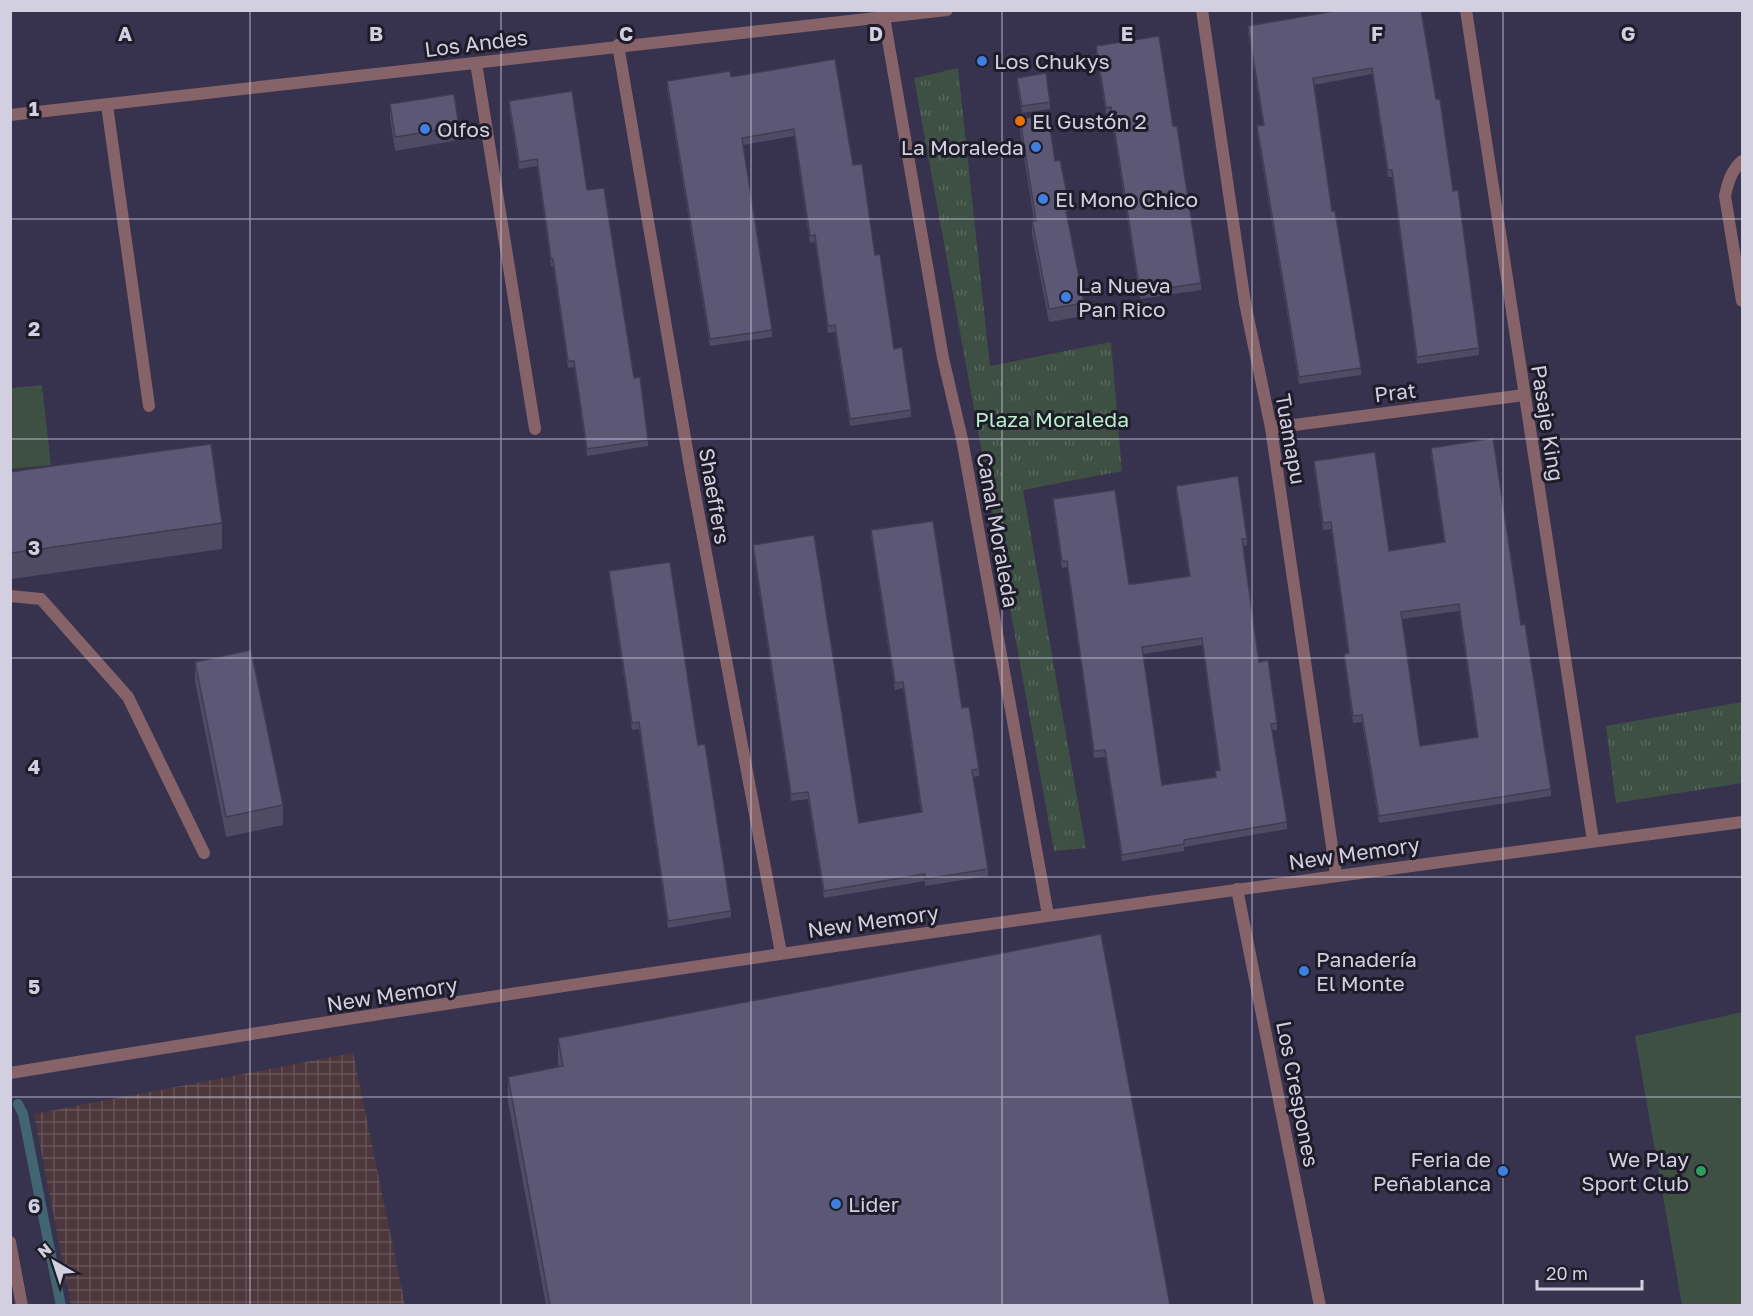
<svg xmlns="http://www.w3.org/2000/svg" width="1753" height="1316" viewBox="0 0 1753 1316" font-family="'Golos Text',sans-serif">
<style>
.industrial{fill:url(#industrial-grid)}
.park{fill:url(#park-tufts)}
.garden{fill:#3d5043}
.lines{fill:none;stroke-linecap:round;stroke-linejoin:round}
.stream{stroke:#426671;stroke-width:10}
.service{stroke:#866369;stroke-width:12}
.minor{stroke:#866369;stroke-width:12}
.tertiary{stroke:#866369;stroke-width:12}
.wall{fill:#4f4b65;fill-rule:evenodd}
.building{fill:#5c5775;stroke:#403d52;stroke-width:1.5;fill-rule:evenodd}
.grid{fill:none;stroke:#d2cfe1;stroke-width:1.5;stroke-opacity:0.55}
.shop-dot{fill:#3f7fe0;stroke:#1e1c29;stroke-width:2}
.food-dot{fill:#e8710a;stroke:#1e1c29;stroke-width:2}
.leisure-dot{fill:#2e9e5b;stroke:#1e1c29;stroke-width:2}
.labels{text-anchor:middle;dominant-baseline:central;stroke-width:6;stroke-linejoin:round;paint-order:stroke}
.street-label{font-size:21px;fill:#d2cfe1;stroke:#1e1c29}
.poi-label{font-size:21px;fill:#d2cfe1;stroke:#1e1c29;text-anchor:start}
.park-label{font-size:21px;fill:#b8eec8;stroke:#1e1c29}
.grid-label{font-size:20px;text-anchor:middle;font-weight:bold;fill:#d2cfe1;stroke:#1e1c29;stroke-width:6;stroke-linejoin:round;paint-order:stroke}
</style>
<defs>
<pattern id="industrial-grid" width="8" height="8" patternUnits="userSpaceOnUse" patternTransform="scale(1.5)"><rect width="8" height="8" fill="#4c383c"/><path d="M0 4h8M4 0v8" fill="none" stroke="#655458"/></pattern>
<pattern id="park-tufts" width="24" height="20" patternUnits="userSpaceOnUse" patternTransform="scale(1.5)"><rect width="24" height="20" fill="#3d5043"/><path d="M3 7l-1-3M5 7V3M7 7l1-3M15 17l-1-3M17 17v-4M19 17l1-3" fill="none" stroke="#58685e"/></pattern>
</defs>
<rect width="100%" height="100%" fill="#37324e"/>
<polygon class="industrial" points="353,1053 405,1305 71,1305 34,1114"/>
<g class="park">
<polygon points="958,68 990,366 1111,342 1122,471 1023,490 1086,848 1054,851 914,78"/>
<polygon points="1742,702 1742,783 1616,803 1606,726"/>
</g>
<g class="garden">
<polygon points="42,385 51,465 11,469 11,388"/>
<polygon points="1742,1012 1742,1305 1682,1305 1635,1036"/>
</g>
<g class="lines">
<polyline class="stream" points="18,1104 23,1114 61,1306"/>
<g class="service">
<polyline points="476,63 535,429"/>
<polyline points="107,105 149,406"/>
<polyline points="10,596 41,599 128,697 204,853"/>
</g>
<g class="minor">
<polyline points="1202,10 1245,303 1271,428 1336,874"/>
<polyline points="1466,10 1593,841"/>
<polyline points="884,17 943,358 962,439 1048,915"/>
<polyline points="618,45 691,473 781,953"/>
<path d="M1742,161C1731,171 1728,182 1725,196L1742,301"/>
<polyline points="1271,428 1524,395"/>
<polyline points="1237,889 1320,1306"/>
<polyline points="10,1242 22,1306"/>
</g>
<g class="tertiary">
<polyline points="10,115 947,10"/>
<path d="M10,1073C586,978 1164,898 1742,822"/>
</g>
</g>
<g class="wall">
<polygon points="1340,10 1436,99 1453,191 1479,348 1479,355 1417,364 1392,177 1388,177 1372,74 1314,85 1332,211 1361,368 1361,375 1299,384 1257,133 1257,126 1263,125 1248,33 1248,26"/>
<polygon points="1096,46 1173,126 1201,283 1201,290 1140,299 1111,114 1106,114 1096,53"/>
<polygon points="731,77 853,165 875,255 894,349 911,410 911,417 850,426 835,332 828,333 815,242 810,243 794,136 743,145 772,330 772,337 710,346 667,88 667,81"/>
<polygon points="1017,78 1050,102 1050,109 1022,113 1017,85"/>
<polygon points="509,101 587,190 634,378 648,440 648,446 587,456 574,367 568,368 553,266 551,266 537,166 519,169 509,108"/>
<polygon points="390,104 459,127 459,140 395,151 390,118"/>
<polygon points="1020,119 1055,161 1068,199 1068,212 1066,212 1084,303 1084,316 1049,322 1032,234 1032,221 1034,221 1020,131"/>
<path d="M1431,448L1521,625L1551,789V796L1379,823L1362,722L1353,723L1344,661V654L1348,653L1331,529L1323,530L1314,468V461L1389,551L1444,542L1431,455ZM1459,611L1477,737L1420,746L1402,619Z"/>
<polygon points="10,472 222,523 222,549 12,579 10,570"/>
<path d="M1176,486L1247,539V545L1243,546L1259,662L1277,723V730H1272L1287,822V829L1184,847V851L1122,861L1105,757L1094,758L1067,567L1062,568L1053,506V499L1129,584H1134L1189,576L1176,493ZM1202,645L1219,770L1215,771V777L1162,785L1143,654Z"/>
<polygon points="871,530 962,708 979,769 979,776 973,777 988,869 988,876 925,886 925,881 824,898 808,799 791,801 753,552 753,545 859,823 921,813 903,688 895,690 871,537"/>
<polygon points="609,571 698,745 731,911 731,917 668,928 639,729 632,730 609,578"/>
<polygon points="195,662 283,805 283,825 226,837 195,681"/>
<polygon points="558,1038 1170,1305 546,1305 508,1102 508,1077 558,1067"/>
</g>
<g class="building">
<polygon points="1340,10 1421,10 1436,99 1440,99 1453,191 1458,190 1479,348 1417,357 1392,170 1388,170 1372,68 1313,78 1332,211 1335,211 1361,368 1299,377 1257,126 1264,125 1248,26"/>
<polygon points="1159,36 1173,126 1177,126 1201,283 1140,292 1111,107 1106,108 1096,46"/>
<polygon points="835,59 853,165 862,164 875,255 880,254 894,349 902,347 911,410 850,419 835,325 828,326 815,235 810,236 794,129 742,138 772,330 710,339 667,81 730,71 731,77"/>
<polygon points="1046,73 1050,102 1022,106 1017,78"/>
<polygon points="572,91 587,190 604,188 634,378 640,377 648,440 587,449 574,361 568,361 553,259 551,259 537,159 519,162 509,101"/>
<polygon points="454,94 459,127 395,137 390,104"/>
<polygon points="1048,115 1055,161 1060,160 1068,199 1064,200 1084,303 1049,309 1032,221 1036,221 1020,119"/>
<path d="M1493,438L1521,625L1525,624L1551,789L1379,816L1362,715L1353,716L1344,654L1349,653L1331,522L1323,523L1314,461L1375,452L1389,551L1445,542L1431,448ZM1459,604L1478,737L1420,746L1401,612Z"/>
<polygon points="211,444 222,523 12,553 10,545 10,472"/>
<path d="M1238,476L1247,539H1242L1259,662L1268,660L1277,723L1271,724L1287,822L1184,840V844L1122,855L1105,750L1094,751L1067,561H1062L1053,499L1115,490L1129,584H1134L1190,576L1176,486ZM1202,638L1220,770L1215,771L1216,777L1162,785L1142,647Z"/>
<polygon points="933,521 962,708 969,707 979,769 972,770 988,869 925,879 925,874 824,891 808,792 791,794 753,545 814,535 859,823 922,812 903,682 895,683 871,530"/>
<polygon points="670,562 698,745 705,744 731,911 668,921 639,722 632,723 609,571"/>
<polygon points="251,650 283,805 226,817 195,662"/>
<polygon points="1101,934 1170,1305 550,1305 508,1077 563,1066 558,1038"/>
</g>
<path class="grid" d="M250,10V1306M501,10V1306M751,10V1306M1002,10V1306M1252,10V1306M1503,10V1306M10,219H1742M10,439H1742M10,658H1742M10,877H1742M10,1097H1742"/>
<g class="shop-dot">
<circle cx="982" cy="61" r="6"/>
<circle cx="425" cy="129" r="6"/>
<circle cx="1036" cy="147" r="6"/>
<circle cx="1043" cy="199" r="6"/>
<circle cx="1066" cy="297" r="6"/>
<circle cx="1304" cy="971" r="6"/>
<circle cx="1503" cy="1171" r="6"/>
<circle cx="836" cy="1204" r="6"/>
</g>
<circle class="food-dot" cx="1020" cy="121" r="6"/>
<circle class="leisure-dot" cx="1701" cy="1171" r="6"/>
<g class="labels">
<g class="street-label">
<text transform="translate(476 43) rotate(-7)">Los Andes</text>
<text transform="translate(1395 392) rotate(-7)">Prat</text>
<text transform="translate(1548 423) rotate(81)">Pasaje King</text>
<text transform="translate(1291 439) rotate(80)">Tuamapu</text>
<text transform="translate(715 496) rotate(80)">Shaeffers</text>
<text transform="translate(998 530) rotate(80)">Canal Moraleda</text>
<text transform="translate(1354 853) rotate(-8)">New Memory</text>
<text transform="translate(873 921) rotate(-8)">New Memory</text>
<text transform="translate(392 994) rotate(-9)">New Memory</text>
<text transform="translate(1298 1094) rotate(79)">Los Crespones</text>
</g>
<g class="poi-label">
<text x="994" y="61">Los Chukys</text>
<text x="1032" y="121">El Gustón 2</text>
<text x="437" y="129">Olfos</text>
<text x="1024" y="147" text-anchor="end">La Moraleda</text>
<text x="1055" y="199">El Mono Chico</text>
<text x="1078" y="285">La Nueva<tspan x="1078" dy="24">Pan Rico</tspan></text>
<text x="1316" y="959">Panadería<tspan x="1316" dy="24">El Monte</tspan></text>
<text x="1491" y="1159" text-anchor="end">Feria de<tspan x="1491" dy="24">Peñablanca</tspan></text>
<text x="1689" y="1159" text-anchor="end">We Play<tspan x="1689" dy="24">Sport Club</tspan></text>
<text x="848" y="1204">Lider</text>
</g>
<g class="park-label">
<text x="1052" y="419">Plaza Moraleda</text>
</g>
</g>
<g class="grid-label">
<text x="125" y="41">A</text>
<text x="376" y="41">B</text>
<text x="626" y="41">C</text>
<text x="876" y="41">D</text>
<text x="1127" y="41">E</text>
<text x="1377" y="41">F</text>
<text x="1628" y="41">G</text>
<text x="34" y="116">1</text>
<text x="34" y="336">2</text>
<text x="34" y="555">3</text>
<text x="34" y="774">4</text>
<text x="34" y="994">5</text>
<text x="34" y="1213">6</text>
</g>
<rect width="1753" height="1316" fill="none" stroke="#d2cfe1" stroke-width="24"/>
<g transform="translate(54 1262) rotate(321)" stroke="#1e1c29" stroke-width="4.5" paint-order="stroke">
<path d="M0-4.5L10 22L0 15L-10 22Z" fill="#d2cfe1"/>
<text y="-9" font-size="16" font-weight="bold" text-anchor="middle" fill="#d2cfe1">N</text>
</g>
<path d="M1537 1280v9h105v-9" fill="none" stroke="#d2cfe1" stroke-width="3"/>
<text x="1546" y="1280" font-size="18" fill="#d2cfe1" stroke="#1e1c29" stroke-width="4.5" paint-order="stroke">20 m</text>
</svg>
